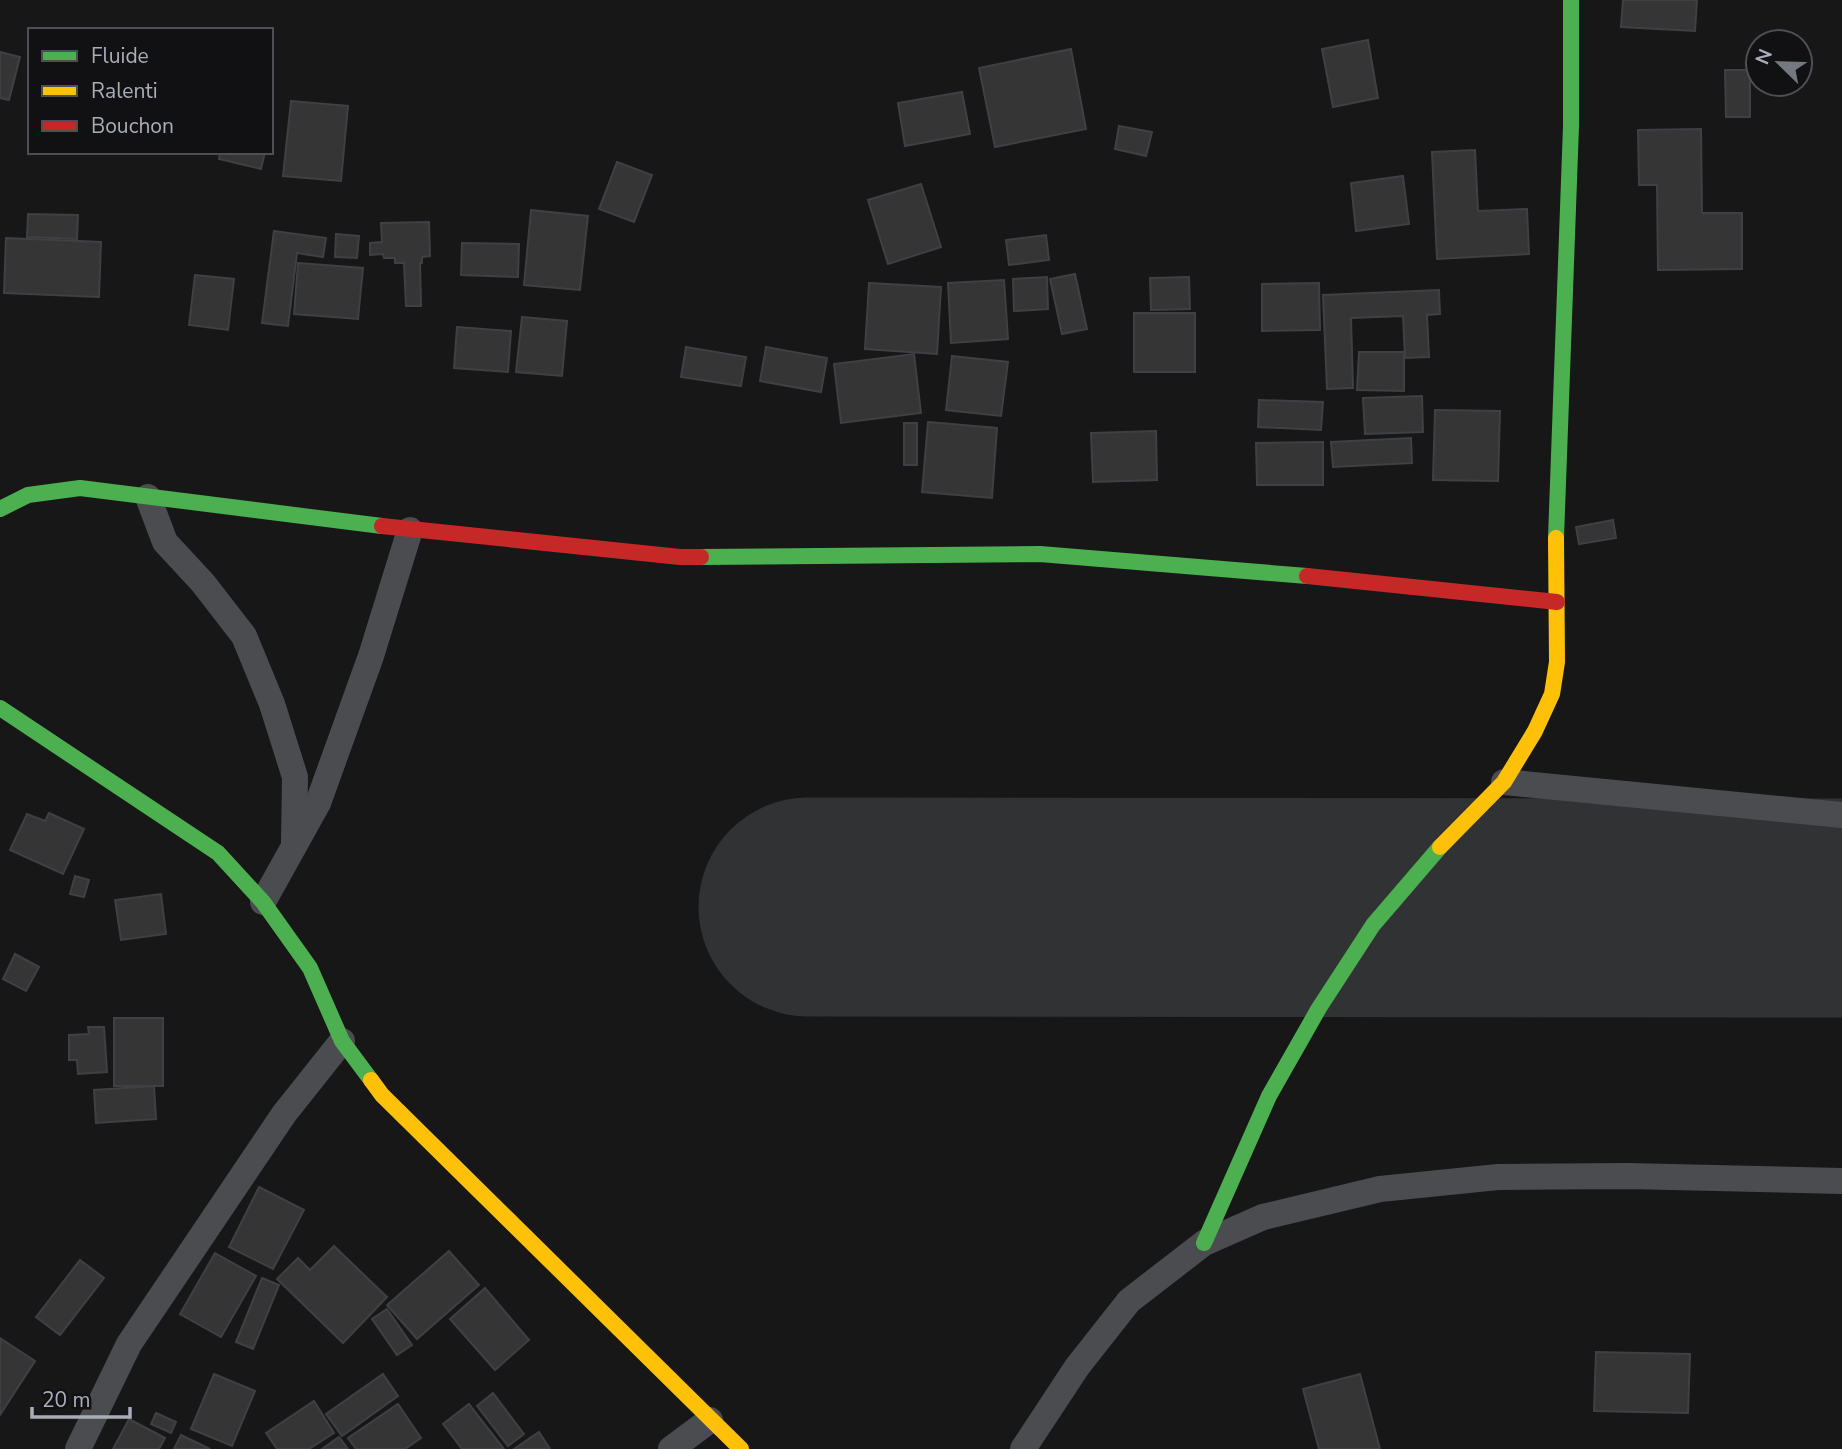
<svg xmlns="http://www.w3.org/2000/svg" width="1842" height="1449" viewBox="0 0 1842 1449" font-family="'Nunito Sans',sans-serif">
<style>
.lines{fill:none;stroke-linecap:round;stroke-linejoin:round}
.runway{stroke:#313233;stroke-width:219}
.building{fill:#353536;stroke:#3f4043;stroke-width:2}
.street{stroke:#4b4c50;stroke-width:26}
.fast{stroke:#4caf50;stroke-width:16}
.slow{stroke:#ffc107;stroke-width:16}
.jam{stroke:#c62828;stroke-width:16}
</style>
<rect width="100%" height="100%" fill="#171717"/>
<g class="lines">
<polyline class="runway" points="808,907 1842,908"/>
</g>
<g class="building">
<polygon points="1623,0 1697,0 1695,31 1621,27"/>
<polygon points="1368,40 1378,98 1333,107 1322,49"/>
<polygon points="1071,49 1086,129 995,147 979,68"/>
<polygon points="0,52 20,57 9,100 0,98"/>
<polygon points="1725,70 1750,70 1750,117 1726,117"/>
<polygon points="962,92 970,134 905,146 898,103"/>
<polygon points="291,101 348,106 341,181 283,176"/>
<polygon points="1119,126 1152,132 1146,156 1115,149"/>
<polygon points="1701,129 1702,213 1742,213 1742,269 1658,270 1657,185 1639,185 1638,130"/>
<polygon points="1475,150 1478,211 1527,209 1529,254 1437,259 1432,152"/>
<polygon points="220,152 265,152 261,169 219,159"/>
<polygon points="617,162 652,175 634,222 599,209"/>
<polygon points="1403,176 1409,224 1356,231 1351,183"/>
<polygon points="921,184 941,247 888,264 868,200"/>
<polygon points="531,210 588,216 580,290 524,285"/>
<polygon points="28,214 78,215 77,239 27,237"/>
<polygon points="429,222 430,256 422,257 422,263 420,263 421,306 406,306 404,263 395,263 395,258 384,258 383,254 370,255 370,243 382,242 381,223"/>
<polygon points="274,231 326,238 323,257 297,253 288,326 262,323"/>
<polygon points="336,234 359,236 357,258 335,257"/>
<polygon points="1046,235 1049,260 1009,265 1006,240"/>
<polygon points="6,238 101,242 99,297 4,293"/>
<polygon points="462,243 519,244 518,277 461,275"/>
<polygon points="298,263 363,268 358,319 294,314"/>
<polygon points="1075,274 1087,329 1062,334 1050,279"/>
<polygon points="195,275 234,279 228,330 189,325"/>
<polygon points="1047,277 1048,309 1014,311 1013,279"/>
<polygon points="1189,277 1190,309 1151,310 1150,278"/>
<polygon points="1004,280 1008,339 951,343 948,283"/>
<polygon points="869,283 941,287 937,354 865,349"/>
<polygon points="1319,283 1320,330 1262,331 1262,284"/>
<polygon points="1439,290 1440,314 1427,315 1429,357 1405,358 1403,316 1351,318 1353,388 1327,389 1323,295"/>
<rect x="1134" y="313" width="61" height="59"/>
<polygon points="522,317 567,321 562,376 516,372"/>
<polygon points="457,327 511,331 508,372 454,368"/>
<polygon points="686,347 746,357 741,386 681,377"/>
<polygon points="766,347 827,358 821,392 760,381"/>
<polygon points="1359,352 1404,352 1404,391 1357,390"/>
<polygon points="914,354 921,413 841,423 834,364"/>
<polygon points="952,356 1008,362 1001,416 946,410"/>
<polygon points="1422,396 1423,432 1365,434 1363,398"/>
<polygon points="1259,400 1323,402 1321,430 1258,427"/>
<polygon points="1435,410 1500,411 1498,481 1433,480"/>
<polygon points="928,422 997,428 992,498 922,492"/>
<rect x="904" y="423" width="13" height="42"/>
<polygon points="1156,431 1157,480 1093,482 1091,433"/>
<polygon points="1411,438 1412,463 1333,467 1331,442"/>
<polygon points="1323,442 1323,485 1257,485 1256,443"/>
<polygon points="1613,520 1616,538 1579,544 1576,527"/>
<polygon points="49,813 84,829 63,874 10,850 27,814 45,821"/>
<polygon points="75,876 89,880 84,897 70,894"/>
<polygon points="161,894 166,934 121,940 115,900"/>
<polygon points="15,954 39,967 26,991 3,979"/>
<rect x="114" y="1018" width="49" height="68"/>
<polygon points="88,1027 104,1027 107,1072 78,1074 77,1060 69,1060 69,1035 89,1034"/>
<polygon points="154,1086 156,1119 96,1123 94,1090"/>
<polygon points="259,1187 304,1210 273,1269 229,1247"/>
<polygon points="334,1246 387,1297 343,1343 277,1279 298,1258 310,1270"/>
<polygon points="449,1251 479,1285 417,1339 387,1305"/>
<polygon points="215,1253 256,1276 221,1337 180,1314"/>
<polygon points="80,1260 104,1278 60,1335 36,1317"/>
<polygon points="262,1278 279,1285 253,1349 236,1342"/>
<polygon points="485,1288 529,1340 495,1370 450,1319"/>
<polygon points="387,1309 412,1345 397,1355 372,1319"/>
<polygon points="0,1338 35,1361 0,1415"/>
<polygon points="1596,1352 1690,1354 1688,1413 1594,1411"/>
<polygon points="214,1374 255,1391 232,1446 191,1429"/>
<polygon points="383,1374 398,1396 342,1436 326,1414"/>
<polygon points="1360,1374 1380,1449 1319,1449 1303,1389"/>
<polygon points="493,1393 524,1434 508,1446 477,1406"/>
<polygon points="314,1401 334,1433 309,1449 277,1449 266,1433"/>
<polygon points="398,1404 421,1438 405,1449 356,1449 348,1438"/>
<polygon points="469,1404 504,1449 462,1449 443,1424"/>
<polygon points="156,1413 176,1422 171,1433 151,1424"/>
<polygon points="129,1419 165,1438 159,1449 113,1449"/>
<polygon points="539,1432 550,1449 514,1449"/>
<polygon points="181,1435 210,1449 174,1449"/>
<polygon points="339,1437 348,1449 322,1449"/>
</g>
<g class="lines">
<g class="street">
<polyline points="148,497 165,542 203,583 244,636 272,704 295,777 294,841"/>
<polyline points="1504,782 1842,815"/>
<polyline points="263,902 318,803 371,656 410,530"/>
<polyline points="78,1449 129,1344 284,1114 342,1041"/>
<polyline points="671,1449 710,1420"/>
<polyline points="1023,1449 1077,1367 1129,1301 1204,1243 1263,1217 1380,1189 1498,1177 1628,1176 1842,1181"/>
</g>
<g class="fast">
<polyline points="0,509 28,495 80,488 382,526"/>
<polyline points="1556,538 1571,126 1571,0"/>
<polyline points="701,557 1040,554 1307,576"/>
<polyline points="0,708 218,853 263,902 310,968 342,1041 371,1080"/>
<polyline points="1204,1243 1269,1096 1319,1008 1373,925 1440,847"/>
</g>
<g class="slow">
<polyline points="1440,847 1504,782 1535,731 1552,694 1557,662 1556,538"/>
<polyline points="371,1080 382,1095 741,1449"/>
</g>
<g class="jam">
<polyline points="382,526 680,557 701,557"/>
<polyline points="1307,576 1557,602"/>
</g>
</g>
<rect x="28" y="28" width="245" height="126" fill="#111113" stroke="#4d4f55" stroke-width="2"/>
<rect x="42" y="51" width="35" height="10" fill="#4caf50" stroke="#4d4f55" stroke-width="2"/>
<text x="91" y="63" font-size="21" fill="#a8adb8">Fluide</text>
<rect x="42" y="86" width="35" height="10" fill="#ffc107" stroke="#4d4f55" stroke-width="2"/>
<text x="91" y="98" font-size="21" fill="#a8adb8">Ralenti</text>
<rect x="42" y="121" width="35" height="10" fill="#c62828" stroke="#4d4f55" stroke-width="2"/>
<text x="91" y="133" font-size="21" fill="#a8adb8">Bouchon</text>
<g transform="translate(1779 63) rotate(293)"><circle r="33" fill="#111113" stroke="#4d4f55" stroke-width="2"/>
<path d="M0-5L12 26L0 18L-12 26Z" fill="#757880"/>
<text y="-10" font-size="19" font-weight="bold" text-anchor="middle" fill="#a8adb8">N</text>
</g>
<path d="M32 1407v10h98v-10" fill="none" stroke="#a8adb8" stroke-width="3.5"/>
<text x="42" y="1407" font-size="21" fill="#a8adb8" stroke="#111113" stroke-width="5" paint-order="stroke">20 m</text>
</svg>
